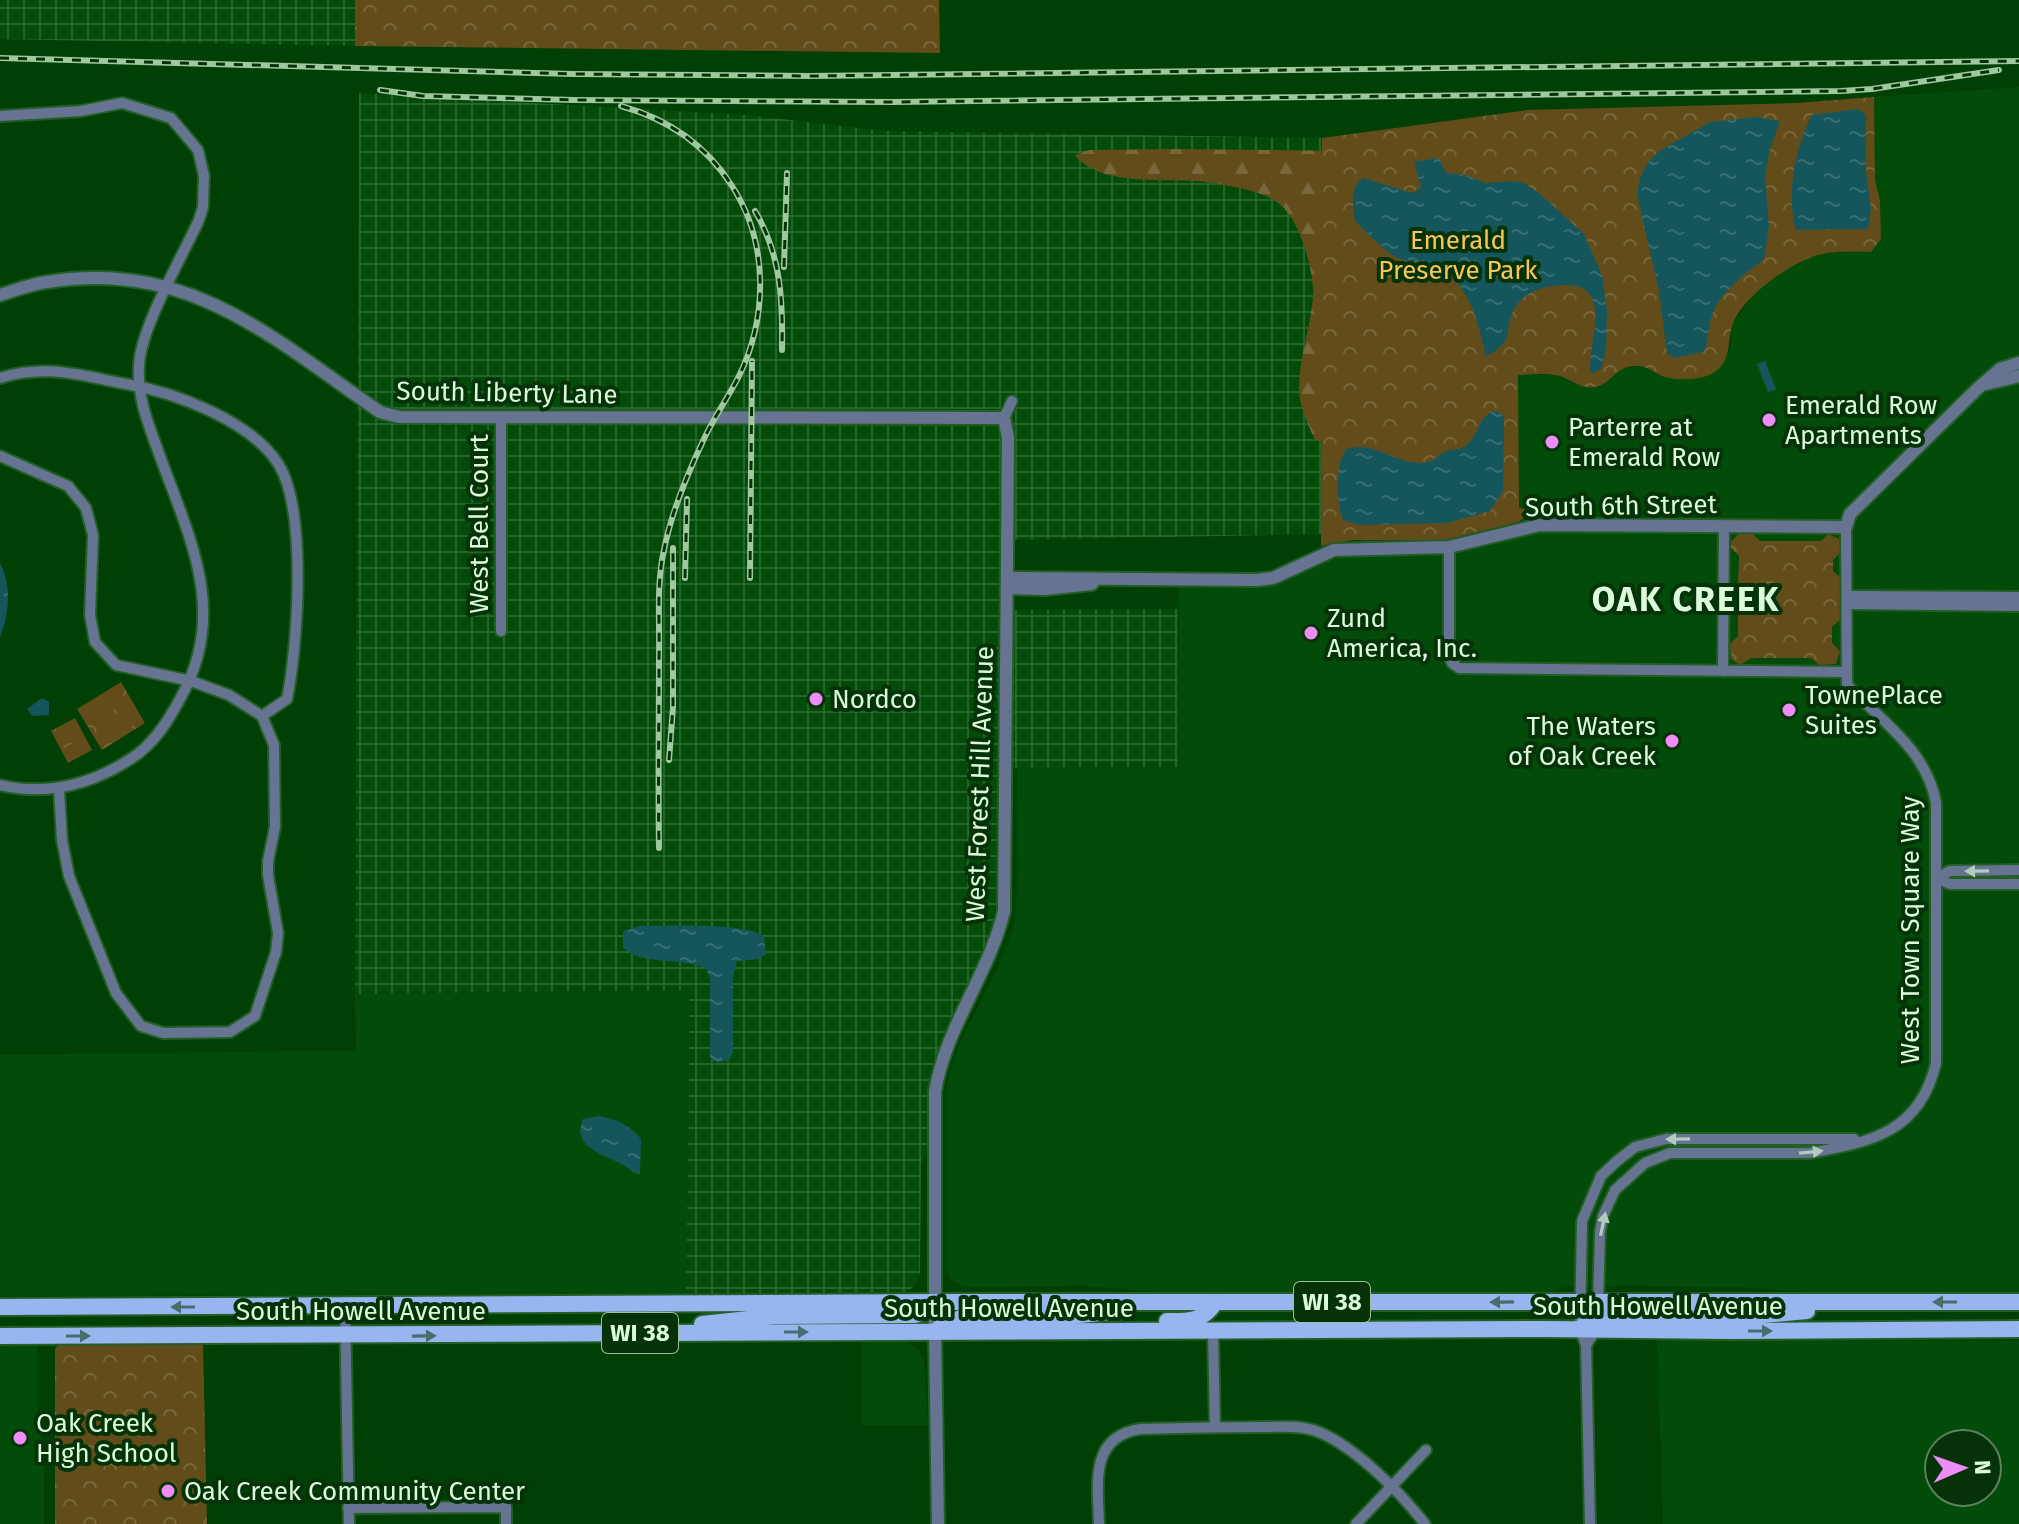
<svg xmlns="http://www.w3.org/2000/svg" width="2019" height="1524" viewBox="0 0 2019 1524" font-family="'Fira Sans',sans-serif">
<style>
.built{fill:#024b08;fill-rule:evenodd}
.industrial{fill:url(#industrial-grid)}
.forest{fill:url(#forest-firs)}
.park{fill:url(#park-crowns)}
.pitch{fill:#624c1a}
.water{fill:url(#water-ripples)}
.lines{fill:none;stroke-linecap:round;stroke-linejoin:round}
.minor-casing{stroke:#235e26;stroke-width:14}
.tertiary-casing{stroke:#235e26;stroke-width:16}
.primary-casing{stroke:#235e26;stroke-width:20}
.minor{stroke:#667491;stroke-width:10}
.tertiary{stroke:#667491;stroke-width:12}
.primary{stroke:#97b5ef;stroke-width:16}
.rail-casing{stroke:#a0c8a0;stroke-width:6}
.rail{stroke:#053307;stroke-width:3;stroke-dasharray:9;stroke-linecap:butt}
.oneway{fill:#b3ccc0}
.oneway2{fill:#476e6f}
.poi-dot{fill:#ee8cf8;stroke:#053307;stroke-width:3}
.labels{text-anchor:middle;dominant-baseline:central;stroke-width:8;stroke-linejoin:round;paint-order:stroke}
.shield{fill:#053307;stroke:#9cbf9b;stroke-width:2}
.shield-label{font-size:24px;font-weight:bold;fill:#dcfbda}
.park-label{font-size:26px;fill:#f8c55b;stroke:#053307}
.street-label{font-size:26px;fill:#dcfbda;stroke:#053307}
.poi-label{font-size:26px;fill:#dcfbda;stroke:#053307;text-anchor:start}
.district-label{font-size:34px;font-weight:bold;letter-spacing:2px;fill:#dcfbda;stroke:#053307}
</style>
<defs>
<pattern id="industrial-grid" width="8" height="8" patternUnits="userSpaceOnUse" patternTransform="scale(2)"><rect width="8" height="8" fill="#024b08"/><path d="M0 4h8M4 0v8" fill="none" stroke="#26662b"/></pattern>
<pattern id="forest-firs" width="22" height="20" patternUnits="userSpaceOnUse" patternTransform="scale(2)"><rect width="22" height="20" fill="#624c1a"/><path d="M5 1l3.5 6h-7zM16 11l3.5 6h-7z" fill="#78673b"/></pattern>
<pattern id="park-crowns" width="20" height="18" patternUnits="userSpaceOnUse" patternTransform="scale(2)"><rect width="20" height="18" fill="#624c1a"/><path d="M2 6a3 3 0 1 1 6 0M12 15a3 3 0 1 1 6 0" fill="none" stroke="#78673b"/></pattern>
<pattern id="water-ripples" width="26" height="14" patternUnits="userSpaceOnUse" patternTransform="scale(2)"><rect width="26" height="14" fill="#15565c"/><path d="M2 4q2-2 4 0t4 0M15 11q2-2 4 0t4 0" fill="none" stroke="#366f73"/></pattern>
</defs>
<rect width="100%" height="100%" fill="#004004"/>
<g class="built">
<polygon points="2019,87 2019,1292 1808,1292 1740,1287 1628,1286 1565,1287 1551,1292 1158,1292 1086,1286 964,1287 951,1280 946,1269 946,1087 959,1045 1003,957 1015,921 1018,873 1017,768 1178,767 1179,572 1257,573 1282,567 1330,543 1376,539 1445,540 1518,522 1525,509 1519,509 1518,375 1555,375 1575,384 1609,379 1621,369 1639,366 1674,379 1706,376 1730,350 1733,323 1756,292 1797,261 1823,253 1871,252 1881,239 1880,200 1875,180 1874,97"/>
<polygon points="691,990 686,1294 0,1296 0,1055 356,1050 355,994"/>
<path d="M1657,1340L2019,1341V1524H1663ZM1939,1444H1987V1492H1939Z"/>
<polygon points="861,1341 903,1341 918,1349 924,1362 928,1425 862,1425"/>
<polygon points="0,1343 37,1343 38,1421 44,1454 44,1524 0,1524"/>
</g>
<g class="industrial">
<polygon points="0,0 355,0 355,46 0,39"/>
<polygon points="359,93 746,115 885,131 1322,138 1321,534 1000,540 1000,610 1178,609 1178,767 1000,768 998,911 985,949 945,1032 931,1070 927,1097 927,1152 921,1162 920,1273 915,1285 910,1290 903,1292 686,1294 690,990 355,994"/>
</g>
<path class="forest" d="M1174,149L1354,151L1332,444L1315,440C1308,424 1299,407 1299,389C1299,358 1310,329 1313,298C1315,274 1301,224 1283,207C1266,191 1238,188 1215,183C1177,176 1102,190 1075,155L1089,150Z"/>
<g class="park">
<polygon points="355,0 939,0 940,53 355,46"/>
<path d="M1874,97L1875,180L1880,200L1881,239L1871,252C1855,252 1837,251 1822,254C1795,259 1742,297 1733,324C1726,342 1733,361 1713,373C1702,380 1678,381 1665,377C1656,374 1648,366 1637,366C1615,365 1612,384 1595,387C1580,390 1569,377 1555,375C1543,373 1530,375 1518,375L1519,508L1526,509L1525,517L1518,522L1445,540H1353L1321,546L1322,138L1527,110L1796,103Z"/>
<polygon points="1752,533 1760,541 1821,541 1828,534 1839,539 1841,552 1833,560 1833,571 1841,578 1841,619 1832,627 1832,643 1840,651 1836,664 1819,665 1811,658 1751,658 1740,665 1731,659 1730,644 1738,636 1738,614 1731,606 1731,591 1738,584 1739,556 1731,548 1731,542 1738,534"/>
<polygon points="121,682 145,723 102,750 77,709"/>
<polygon points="75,718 92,750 68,763 51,731"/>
<polygon points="60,1343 203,1343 207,1524 55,1524 55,1349"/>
</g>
<g class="pitch">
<polygon points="114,692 122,705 93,722 85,709"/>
<polygon points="126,712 134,725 105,743 97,729"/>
<polygon points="74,721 80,731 60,742 55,732"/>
<polygon points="82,737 88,747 69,759 63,749"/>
</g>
<g class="water">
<path d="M1858,109L1866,115V173L1871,208L1868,229L1796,230C1786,195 1795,147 1812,115Z"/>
<path d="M1756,117L1780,121L1770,149L1765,176L1769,226L1764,259C1745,274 1721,291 1712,315C1708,326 1709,340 1704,352L1674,358L1667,353L1659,291L1637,195L1640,178L1648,162L1659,151L1710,122Z"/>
<path d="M1436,158L1440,160L1446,173L1465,175L1486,183L1513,181L1524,183L1539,193L1584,234L1602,275L1607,310L1606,349L1601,369L1593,373L1590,371C1588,343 1615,284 1565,285C1543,285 1518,293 1511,317C1508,325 1509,333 1505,341C1501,348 1493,352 1486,357C1478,321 1469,281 1433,264C1422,260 1413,263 1402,260C1391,257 1363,230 1355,221C1353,206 1349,188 1363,178L1412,193L1421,188L1414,162Z"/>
<polygon points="1765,361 1776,389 1768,392 1757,364"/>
<path d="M1494,411L1502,414L1504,418L1503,491L1490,511L1447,523L1359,525L1343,520C1336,505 1335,460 1347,449C1374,439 1400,468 1427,462C1434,461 1437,456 1443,453C1451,448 1460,451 1467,445C1478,435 1479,416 1494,411Z"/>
<path d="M0,563C12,586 9,613 0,637Z"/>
<polygon points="42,698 49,702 49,715 32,716 27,709"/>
<path d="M640,926C665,926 748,922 764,937L766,954L759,959L737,961L733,977V1051L730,1059L719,1063L710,1058V979L706,968C680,957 644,966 623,948V931Z"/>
<path d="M598,1116C617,1119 628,1124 641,1139L640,1174L634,1173C615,1154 569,1153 583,1119Z"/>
</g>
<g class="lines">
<g class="minor-casing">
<g id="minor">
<path d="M0,116L81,111L122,103L171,118L198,150L204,176L203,207L199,220C182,257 141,327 139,365C137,395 147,421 157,448C187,533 230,610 181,697C169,720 154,744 132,758C91,785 48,796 0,785"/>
<path d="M0,378C47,364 79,375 126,384C174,392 252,421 279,465C307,512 298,645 287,699L262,716"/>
<polyline points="501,417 501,631"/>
<polyline points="1004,418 1012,401"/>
<polyline points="0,456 68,486 86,508 93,535 90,615 95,642 116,665 191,681 229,695 262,716 274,745 275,827 268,861 268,875 278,933 276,952 255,1016 230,1032 163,1033 141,1026 116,993 69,876 62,840 59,790"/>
<polyline points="1449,547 1449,655 1452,663 1459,668 1846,672"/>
<polyline points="1847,596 2019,597"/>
<polyline points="1847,604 2019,606"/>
<polyline points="1723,671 1724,526"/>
<polyline points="1936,878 1950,871 2019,870"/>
<polyline points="1936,878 1950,884 2019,884"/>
<polyline points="345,1307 349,1524"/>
<path d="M1598,1307L1600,1232L1603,1216L1615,1190L1645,1163L1670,1153H1809C1872,1142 1920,1132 1936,1063V803C1927,751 1882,721 1847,685L1846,527"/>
<polyline points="1213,1332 1215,1427"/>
<polyline points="1586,1345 1598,1327"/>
<polyline points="348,1508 506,1507 506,1524"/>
<path d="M1099,1524C1098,1484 1089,1437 1140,1429C1181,1428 1223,1427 1264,1427C1280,1427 1297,1425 1313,1430C1351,1442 1401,1493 1425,1524"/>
<polyline points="1356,1524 1426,1450"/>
<polyline points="1590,1524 1586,1345 1580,1329 1582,1221 1601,1176 1617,1161 1635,1147 1666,1139 1854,1139"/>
</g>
</g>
<g class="tertiary-casing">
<g id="tertiary">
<path d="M0,295C16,290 31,284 47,282C189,259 272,338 380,412L399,417L1004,418L1008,438L1004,911C989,974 945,1028 935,1092V1332L938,1524"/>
<polyline points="1986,384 2019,376"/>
<polyline points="1007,578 1256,580 1273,578 1334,550 1449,547 1540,525 1846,527 1850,514 1976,390 2000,369 2019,363"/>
<polyline points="1007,588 1045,589 1092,584"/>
</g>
</g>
<g class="primary-casing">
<g id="primary">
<polyline points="0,1307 935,1302 2019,1302"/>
<path d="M1167,1321C1189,1321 1202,1322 1215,1303"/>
<polyline points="702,1324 775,1316 915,1315 926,1311 935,1302"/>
<polyline points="1584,1325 1598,1319 1614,1317 1741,1317 1807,1311"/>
<polyline points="935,1332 943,1325 961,1318 1051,1318 1119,1311"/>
<polyline points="0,1336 1545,1329 1728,1331 2019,1329"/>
</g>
</g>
<use href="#minor" class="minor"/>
<use href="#tertiary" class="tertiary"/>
<use href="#primary" class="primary"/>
<g class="rail-casing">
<g id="rail">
<polyline points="0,58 573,74 810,76 2019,61"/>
<polyline points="380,90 423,96 574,100 892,102 1841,91 1872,89 1999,70"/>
<path d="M621,106C668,119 706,145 732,186C769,243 768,318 738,378C727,399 713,419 703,441C687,475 671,513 664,550C656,585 660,623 659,659C659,722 658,785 659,848"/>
<path d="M755,211C781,255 783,300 782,350"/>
<polyline points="784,267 787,173"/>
<polyline points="685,578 687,499"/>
<polyline points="750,578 752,361"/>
<polyline points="669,760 673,707 673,548"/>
</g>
</g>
<use href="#rail" class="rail"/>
</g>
<defs><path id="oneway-solid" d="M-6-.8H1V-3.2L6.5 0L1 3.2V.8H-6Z" transform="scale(2)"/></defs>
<g class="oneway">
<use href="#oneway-solid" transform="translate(1977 871) rotate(179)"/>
<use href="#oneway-solid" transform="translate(1678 1139) rotate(179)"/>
<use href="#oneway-solid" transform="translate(1811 1152) rotate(-5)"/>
<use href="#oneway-solid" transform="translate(1603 1224) rotate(-78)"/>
</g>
<g class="oneway2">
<use href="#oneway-solid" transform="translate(1502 1302) rotate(179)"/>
<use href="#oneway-solid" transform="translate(1945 1302) rotate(180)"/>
<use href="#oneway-solid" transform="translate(183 1307) rotate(180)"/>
<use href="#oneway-solid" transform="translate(1760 1331)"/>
<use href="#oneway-solid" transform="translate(796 1332)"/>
<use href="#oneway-solid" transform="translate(78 1336)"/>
<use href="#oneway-solid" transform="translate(424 1336) rotate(-1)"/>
</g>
<g class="poi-dot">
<circle cx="1769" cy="420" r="8"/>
<circle cx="1552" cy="442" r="8"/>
<circle cx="1311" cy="633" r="8"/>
<circle cx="816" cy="699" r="8"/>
<circle cx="1789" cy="710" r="8"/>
<circle cx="1672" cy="741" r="8"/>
<circle cx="20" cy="1438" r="8"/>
<circle cx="168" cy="1491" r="8"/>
</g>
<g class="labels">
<g class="shield">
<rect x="1294" y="1282" width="76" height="40" rx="6"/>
<rect x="602" y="1313" width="76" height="40" rx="6"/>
</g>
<g class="shield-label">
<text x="1332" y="1302">WI 38</text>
<text x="640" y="1333">WI 38</text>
</g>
<g class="park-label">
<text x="1458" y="240">Emerald<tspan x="1458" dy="30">Preserve Park</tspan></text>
</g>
<g class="street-label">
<text transform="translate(507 393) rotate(1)">South Liberty Lane</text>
<text transform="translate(1621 506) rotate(-1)">South 6th Street</text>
<text transform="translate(479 524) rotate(-90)">West Bell Court</text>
<text transform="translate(980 784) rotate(-88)">West Forest Hill Avenue</text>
<text transform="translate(1910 930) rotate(-90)">West Town Square Way</text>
<text x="1658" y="1306">South Howell Avenue</text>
<text x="1009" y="1308">South Howell Avenue</text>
<text x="361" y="1311">South Howell Avenue</text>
</g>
<g class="poi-label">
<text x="1785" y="405">Emerald Row<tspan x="1785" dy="30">Apartments</tspan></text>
<text x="1568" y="427">Parterre at<tspan x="1568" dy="30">Emerald Row</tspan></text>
<text x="1327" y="618">Zund<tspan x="1327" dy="30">America, Inc.</tspan></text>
<text x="1805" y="695">TownePlace<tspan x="1805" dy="30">Suites</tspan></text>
<text x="832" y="699">Nordco</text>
<text x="1656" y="726" text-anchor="end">The Waters<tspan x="1656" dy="30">of Oak Creek</tspan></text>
<text x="36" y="1423">Oak Creek<tspan x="36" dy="30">High School</tspan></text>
<text x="184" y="1491">Oak Creek Community Center</text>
</g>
<g class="district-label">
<text x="1686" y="599">OAK CREEK</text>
</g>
</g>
<g transform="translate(1963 1468) rotate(88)"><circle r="38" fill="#053307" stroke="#5b835b" stroke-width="2"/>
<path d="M0-6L14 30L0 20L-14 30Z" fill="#ee8cf8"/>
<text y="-12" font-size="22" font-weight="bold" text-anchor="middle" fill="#dcfbda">N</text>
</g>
</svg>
